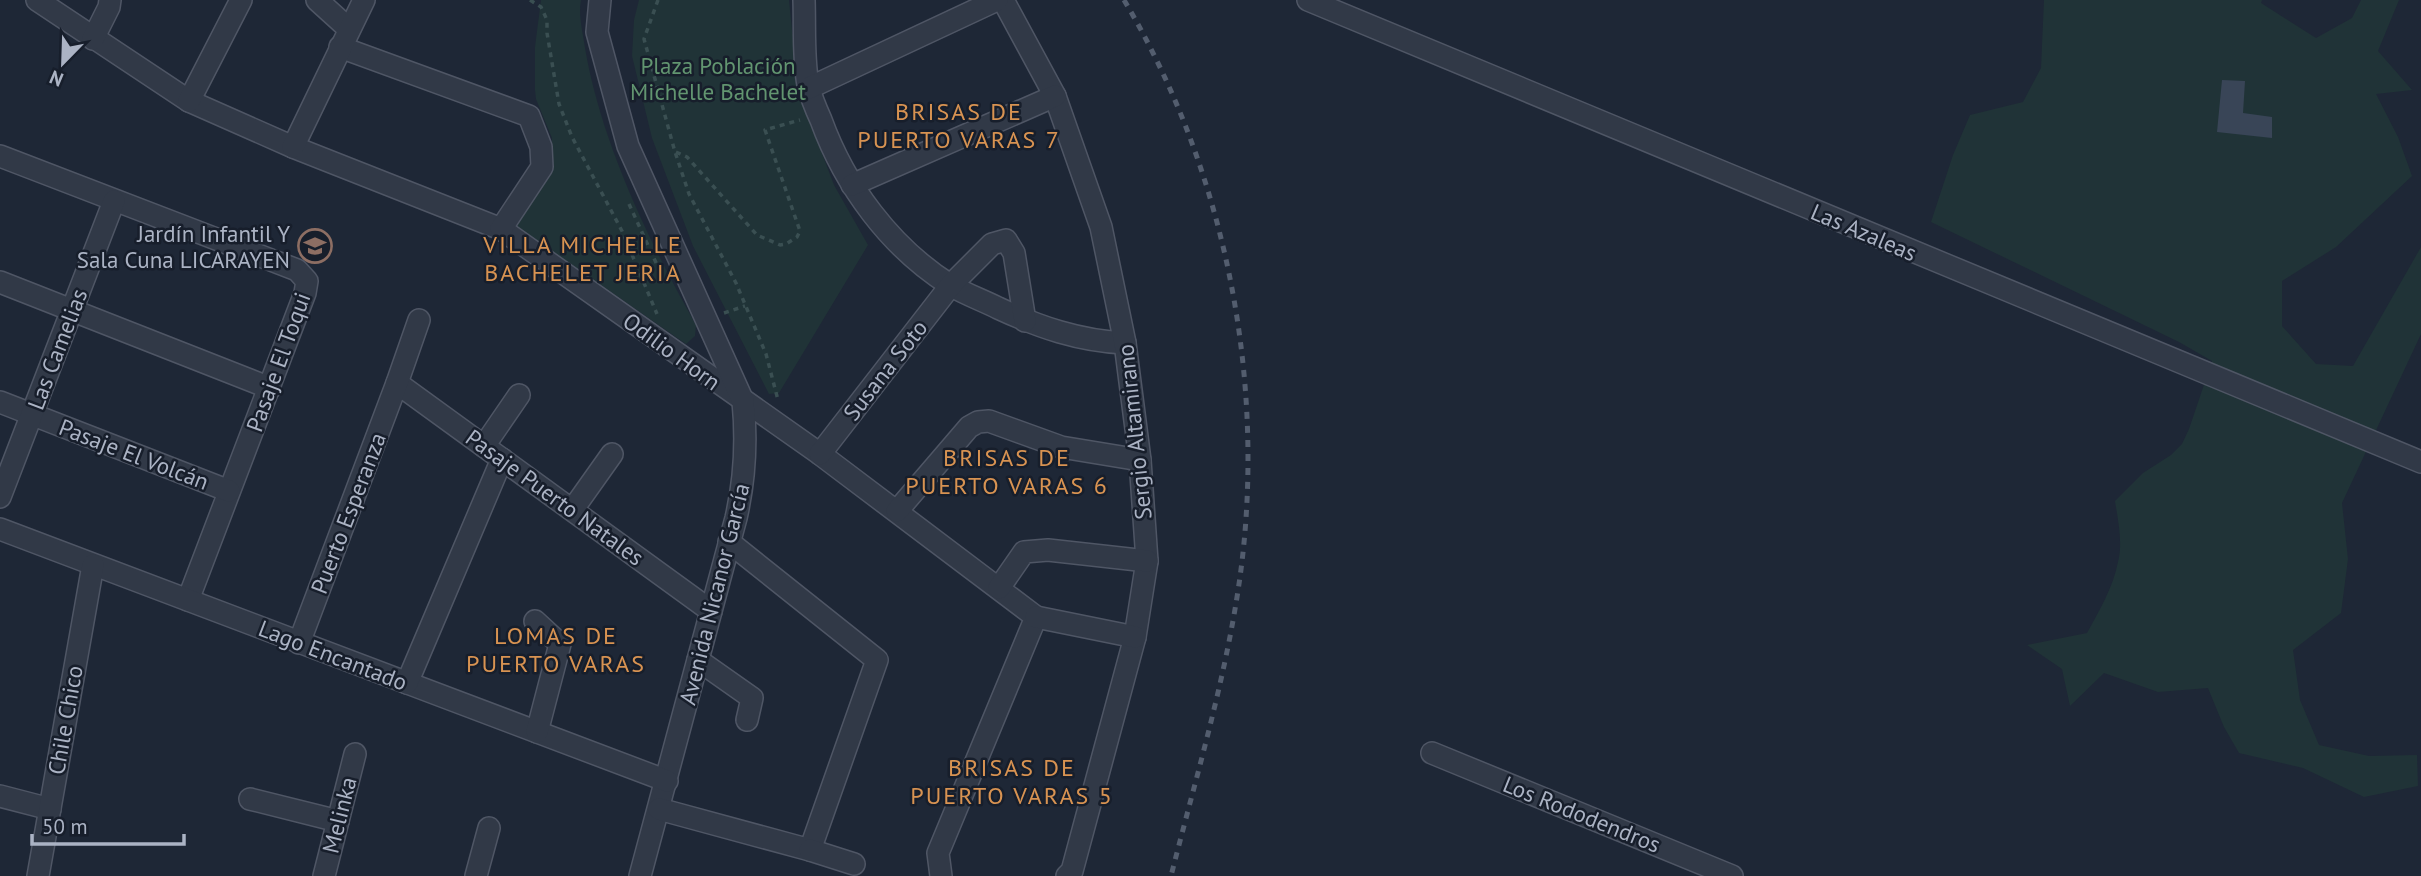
<svg xmlns="http://www.w3.org/2000/svg" width="2421" height="876" viewBox="0 0 2421 876" font-family="'PT Sans',sans-serif">
<style>
.green{fill:#203337}
.building{fill:#394557}
.lines{fill:none;stroke-linecap:round;stroke-linejoin:round}
.minor-casing{stroke:#4f5665;stroke-width:24}
.path{stroke:#3a4f52;stroke-width:3.5;stroke-dasharray:5 5;stroke-linecap:butt}
.minor{stroke:#313947;stroke-width:21}
.rail{stroke:#535d6e;stroke-width:5;stroke-dasharray:7 7;stroke-linecap:butt}
.labels{text-anchor:middle;dominant-baseline:central;stroke-width:5;stroke-linejoin:round;paint-order:stroke}
.park-label{font-size:23px;fill:#629570;stroke:#171e2b}
.street-label{font-size:23px;fill:#abb3c4;stroke:#171e2b}
.poi-label{font-size:23px;fill:#abb3c4;stroke:#171e2b;text-anchor:end}
.neighbourhood-label{font-size:24px;letter-spacing:2px;fill:#d89352;stroke:#171e2b}
</style>
<rect width="100%" height="100%" fill="#1e2736"/>
<g class="green">
<path d="M541,0H581C578,15 583,33 585,48C601,142 649,242 696,325L695,336L686,344L516,226L548,178L552,164V138L536,99L535,90V47Z"/>
<polygon points="639,0 789,0 798,90 834,185 868,245 779,393 769,394 693,246 652,138 632,56 634,20"/>
<path d="M2044,0H2262L2261,3L2316,38L2352,18L2361,0H2399L2378,51L2412,90L2376,94L2398,137L2412,176L2336,247L2282,281V326L2316,364L2353,366L2421,247V334L2342,503L2348,559L2341,613L2293,650L2300,700L2319,745L2369,756L2417,755L2418,786L2364,797L2303,768L2239,753L2224,727L2208,688L2158,692L2104,673L2070,706L2062,669L2027,645L2087,633C2099,611 2113,588 2118,562C2123,543 2118,520 2115,501L2143,473L2171,455L2182,444L2189,429L2212,361L2179,342L1931,222L1953,155L1970,115L2023,102L2041,68Z"/>
</g>
<polygon class="building" points="2222,80 2245,81 2243,113 2272,117 2272,138 2217,132"/>
<g class="lines">
<g class="minor-casing">
<g id="minor">
<polyline points="37,0 189,101 293,147 501,229 820,454 1036,617 938,853 941,876"/>
<polyline points="317,0 349,29"/>
<path d="M600,0L597,32L628,146L743,401C747,442 745,479 736,518L640,876"/>
<path d="M804,0C805,28 803,57 808,85C811,97 816,109 821,120C845,186 890,247 950,285C965,294 982,300 998,308C1039,327 1079,341 1125,343"/>
<polyline points="1003,0 1055,96 1101,227 1125,343 1140,460 1147,561 1135,637 1072,871 1067,876"/>
<polyline points="1308,0 2421,462"/>
<polyline points="93,39 109,7 110,0"/>
<polyline points="340,47 529,116 541,147 542,167 501,229"/>
<polyline points="809,88 997,0"/>
<polyline points="189,101 241,0"/>
<polyline points="293,147 364,0"/>
<polyline points="0,156 297,270 307,281 305,293 188,600"/>
<polyline points="852,185 1055,96"/>
<polyline points="0,282 270,388"/>
<polyline points="397,383 711,611"/>
<polyline points="0,402 229,491"/>
<polyline points="484,446 519,395"/>
<polyline points="820,454 951,285 992,244 1006,240 1014,253 1025,321"/>
<polyline points="0,497 114,201"/>
<polyline points="573,509 612,454"/>
<polyline points="897,511 969,427 978,422 989,421 1061,447 1140,460"/>
<polyline points="0,529 667,781"/>
<polyline points="999,588 1024,552 1048,550 1147,561"/>
<polyline points="1036,617 1135,637"/>
<polyline points="535,621 560,644 537,732"/>
<polyline points="299,643 397,383 419,320"/>
<polyline points="698,660 752,698 747,720"/>
<polyline points="407,683 502,459"/>
<polyline points="1432,753 1732,876"/>
<polyline points="0,796 50,809"/>
<polyline points="250,799 338,821"/>
<polyline points="659,809 810,850 877,660 729,542"/>
<polyline points="810,850 854,864"/>
<polyline points="38,876 93,565"/>
<polyline points="324,876 355,754"/>
<polyline points="476,876 489,828"/>
</g>
</g>
<g class="path">
<polyline points="530,0 541,7 547,20 547,33 559,104 572,137 622,231 657,314"/>
<polyline points="658,0 644,39 675,152 689,194 736,283 766,354 778,400"/>
<polyline points="676,152 687,157 757,235 780,245 786,244 797,237 800,231 765,130 800,120"/>
<polyline points="629,204 658,267"/>
<polyline points="724,313 745,306"/>
</g>
<use href="#minor" class="minor"/>
<path class="rail" d="M1124,0C1225,169 1267,381 1240,577C1226,678 1196,777 1171,876"/>
</g>
<defs>
<g id="school-ring" transform="scale(1.75)"><circle r="9.5" fill="#171e2b" stroke="#8d6e63" stroke-width="1.5"/><path d="M0-5L7-2L0 1L-7-2ZM-4 1L0 2.5L4 1V4Q0 6-4 4Z" fill="#8d6e63"/></g>
</defs>
<g fill-rule="evenodd">
<use href="#school-ring" x="315" y="246"/>
</g>
<g class="labels">
<g class="park-label">
<text x="718" y="65">Plaza Población<tspan x="718" dy="26">Michelle Bachelet</tspan></text>
</g>
<g class="street-label">
<text transform="translate(1864 232) rotate(23)">Las Azaleas</text>
<text transform="translate(57 349) rotate(-69)">Las Camelias</text>
<text transform="translate(672 351) rotate(36)">Odilio Horn</text>
<text transform="translate(278 362) rotate(-70)">Pasaje El Toqui</text>
<text transform="translate(885 370) rotate(-52)">Susana Soto</text>
<text transform="translate(1134 432) rotate(-96)">Sergio Altamirano</text>
<text transform="translate(134 454) rotate(21)">Pasaje El Volcán</text>
<text transform="translate(555 497) rotate(36)">Pasaje Puerto Natales</text>
<text transform="translate(348 513) rotate(-69)">Puerto Esperanza</text>
<text transform="translate(714 594) rotate(-76)">Avenida Nicanor García</text>
<text transform="translate(333 655) rotate(21)">Lago Encantado</text>
<text transform="translate(65 720) rotate(-80)">Chile Chico</text>
<text transform="translate(1582 814) rotate(22)">Los Rododendros</text>
<text transform="translate(339 815) rotate(-76)">Melinka</text>
</g>
<g class="poi-label">
<text x="290" y="233">Jardín Infantil Y<tspan x="290" dy="26">Sala Cuna LICARAYEN</tspan></text>
</g>
<g class="neighbourhood-label">
<text x="959" y="111">BRISAS DE<tspan x="959" dy="28">PUERTO VARAS 7</tspan></text>
<text x="583" y="244">VILLA MICHELLE<tspan x="583" dy="28">BACHELET JERIA</tspan></text>
<text x="1007" y="457">BRISAS DE<tspan x="1007" dy="28">PUERTO VARAS 6</tspan></text>
<text x="556" y="635">LOMAS DE<tspan x="556" dy="28">PUERTO VARAS</tspan></text>
<text x="1012" y="767">BRISAS DE<tspan x="1012" dy="28">PUERTO VARAS 5</tspan></text>
</g>
</g>
<g transform="translate(63 63) rotate(203)" stroke="#171e2b" stroke-width="5" paint-order="stroke">
<path d="M0-5L12 26L0 18L-12 26Z" fill="#abb3c4"/>
<text y="-10" font-size="19" font-weight="bold" text-anchor="middle" fill="#abb3c4">N</text>
</g>
<path d="M32 834v10h152v-10" fill="none" stroke="#abb3c4" stroke-width="3.5"/>
<text x="42" y="834" font-size="21" fill="#abb3c4" stroke="#171e2b" stroke-width="5" paint-order="stroke">50 m</text>
</svg>
